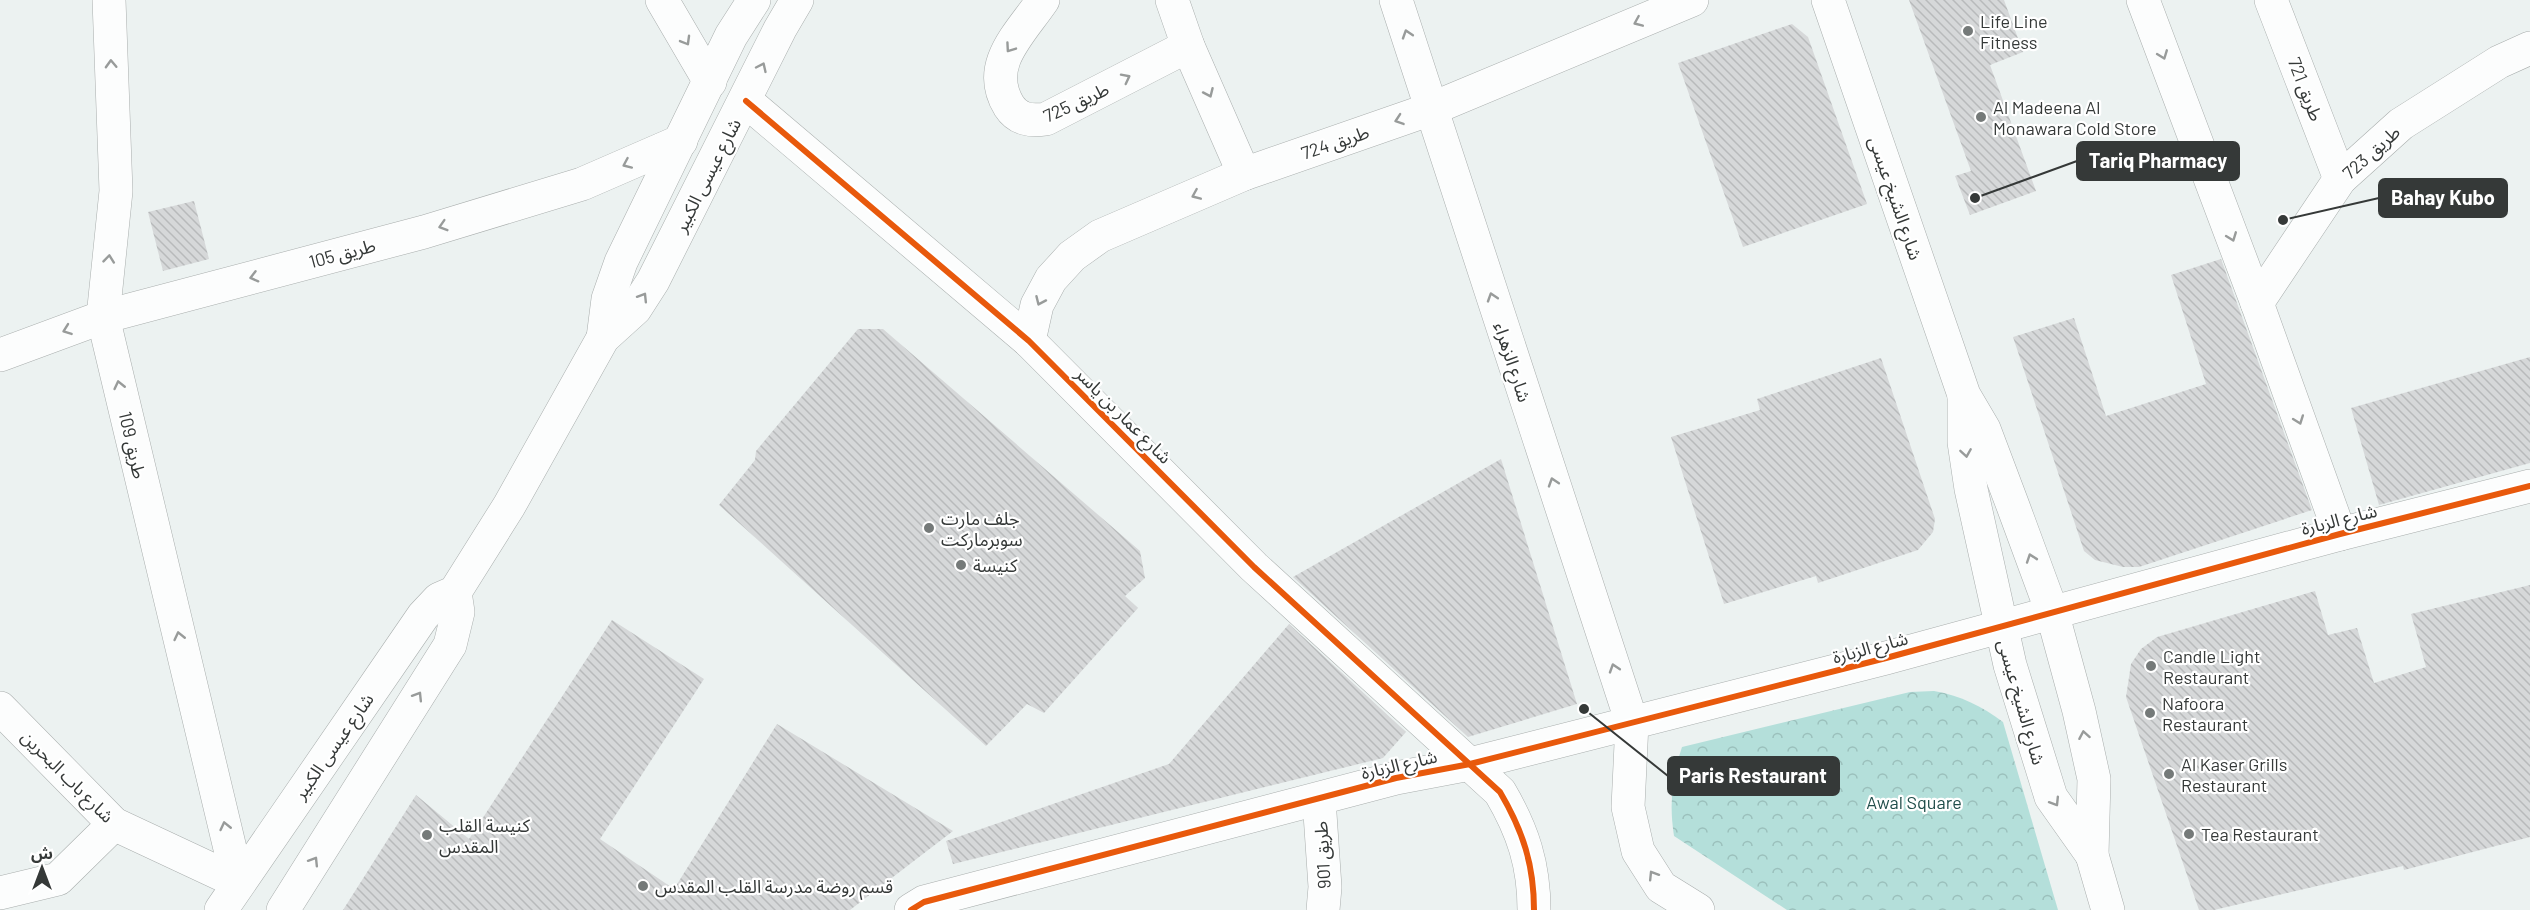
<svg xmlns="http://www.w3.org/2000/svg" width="2530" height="910" viewBox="0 0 2530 910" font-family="Barlow,'Noto Sans Arabic',sans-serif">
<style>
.park{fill:url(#park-crowns)}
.building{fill:url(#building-back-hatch)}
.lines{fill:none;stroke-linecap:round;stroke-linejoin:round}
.minor-casing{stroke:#a9aead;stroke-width:34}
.major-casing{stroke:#a9aead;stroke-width:34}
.minor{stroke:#fcfdfd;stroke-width:33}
.major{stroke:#fcfdfd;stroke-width:33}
.cycleway-casing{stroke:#fff;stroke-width:10}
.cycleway{stroke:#e8590c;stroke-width:6}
.oneway{stroke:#989b9a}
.poi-dot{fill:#757a79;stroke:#fff;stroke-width:2}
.labels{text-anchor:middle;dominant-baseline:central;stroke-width:4.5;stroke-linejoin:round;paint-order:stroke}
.poi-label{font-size:18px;fill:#353938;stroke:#fff;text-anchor:start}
.street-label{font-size:18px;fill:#353938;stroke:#fff}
.park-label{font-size:18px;fill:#1f4d4a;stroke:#fff}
.leader{fill:none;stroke:#353938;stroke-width:2}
.callout-dot{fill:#353938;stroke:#fff;stroke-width:2}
.callout{fill:#353938;stroke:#353938;stroke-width:2}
.callout-label{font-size:20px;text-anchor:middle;font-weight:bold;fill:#fff}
</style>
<defs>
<pattern id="park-crowns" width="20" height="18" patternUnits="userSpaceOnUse" patternTransform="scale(1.5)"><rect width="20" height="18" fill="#b4dfda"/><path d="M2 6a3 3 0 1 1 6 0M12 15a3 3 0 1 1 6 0" fill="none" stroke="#9bc0bc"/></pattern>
<pattern id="building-back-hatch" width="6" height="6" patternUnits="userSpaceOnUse" patternTransform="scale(1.5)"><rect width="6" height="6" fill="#d6d8d9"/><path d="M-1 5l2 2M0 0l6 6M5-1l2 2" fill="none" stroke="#b8babb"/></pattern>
</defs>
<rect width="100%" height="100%" fill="#ecf2f1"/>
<path class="park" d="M1934,691C1962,696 1981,706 2003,722L2058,910H1787L1674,836C1669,804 1672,778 1682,747L1910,692Z"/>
<g class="building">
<polygon points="1909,0 2004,0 2023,52 1990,65 2036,191 1970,215 1955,176 1971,171"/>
<polygon points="1792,24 1808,37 1867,204 1743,247 1678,63"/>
<polygon points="194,201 209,259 163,271 148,212"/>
<polygon points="2221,259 2312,510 2139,567 2123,567 2095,560 2084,551 2013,337 2074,318 2106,416 2206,384 2171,275"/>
<polygon points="858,329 883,329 1140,551 1145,578 1125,596 1138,608 1044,713 1027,704 986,746 719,505 755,460 756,451"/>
<polygon points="2530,357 2530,463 2379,505 2351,408"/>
<polygon points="1881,358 1935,519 1933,532 1918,550 1818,583 1816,576 1724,604 1671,437 1760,410 1757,399"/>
<polygon points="1501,459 1577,704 1468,737 1293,577"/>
<polygon points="2530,585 2530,837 2404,870 2403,866 2214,910 2199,910 2126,697 2131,664 2141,649 2157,637 2315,591 2328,635 2357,628 2374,683 2426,667 2411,614"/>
<polygon points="612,620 704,679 600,839 674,889 777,724 953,831 850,910 343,910 416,795 469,839"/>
<polygon points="1289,624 1406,732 1383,758 953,864 946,841 1169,764"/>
</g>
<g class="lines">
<g class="minor-casing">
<g id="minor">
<polyline points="109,0 116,191 103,317 238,882"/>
<polyline points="662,0 710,82"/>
<path d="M1043,0C1020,34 984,65 1009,106C1018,120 1031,121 1046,119L1188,46"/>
<polyline points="1172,0 1188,46 1244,174"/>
<polyline points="1396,0 1632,723 1628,807 1638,851 1661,887 1698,910"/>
<polyline points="1828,0 1964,395 1984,429 2013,506 2052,612 2079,711 2094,779 2092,855 2108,910"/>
<polyline points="2143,0 2257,303 2340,534"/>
<polyline points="2271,0 2340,179"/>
<path d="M746,101L1029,341L1254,567L1500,792C1523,831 1534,865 1534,910"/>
<polyline points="2257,303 2340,179 2401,124 2499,62 2530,48"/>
<polyline points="1029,341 1037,305 1051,279 1072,256 1100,236 1244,174 1431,109 1692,0"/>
<polyline points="0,355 103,317 424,232 582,184 681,141"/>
<polyline points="1964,398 1964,442 1971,489 2010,665 2051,797 2092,855"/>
<polyline points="0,708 114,824 238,882"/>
<polyline points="1319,799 1325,887 1323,910"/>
<polyline points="0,893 58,879 114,824"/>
<polyline points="911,910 924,902 1396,778 1470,764 1886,658 2340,534 2530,486"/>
</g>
</g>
<g class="major-casing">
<g id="major">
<polyline points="603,338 608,299 621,262 731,36 754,0"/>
<polyline points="221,910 423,616 439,599 455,592 509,506 603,338 635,309 653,281 780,29 797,0"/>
<polyline points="283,910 450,645 458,612 455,592"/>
</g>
</g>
<use href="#minor" class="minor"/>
<use href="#major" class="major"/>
<g class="cycleway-casing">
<g id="cycleway">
<path d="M746,101L1029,341L1254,567L1500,792C1523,831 1534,865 1534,910"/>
<polyline points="911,910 924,902 1396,778 1470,764 1886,658 2340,534 2530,486"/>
</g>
</g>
<use href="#cycleway" class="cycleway"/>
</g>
<defs><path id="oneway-chevron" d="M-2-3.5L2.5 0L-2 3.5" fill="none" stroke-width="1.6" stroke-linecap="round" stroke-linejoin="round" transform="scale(1.5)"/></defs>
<g class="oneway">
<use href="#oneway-chevron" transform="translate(1638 22) rotate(157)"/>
<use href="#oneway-chevron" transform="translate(1407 34) rotate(-108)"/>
<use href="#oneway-chevron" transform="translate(686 41) rotate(60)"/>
<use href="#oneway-chevron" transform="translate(1010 48) rotate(125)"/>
<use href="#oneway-chevron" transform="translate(2163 55) rotate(69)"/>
<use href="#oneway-chevron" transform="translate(111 64) rotate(-92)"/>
<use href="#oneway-chevron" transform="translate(762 67) rotate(-65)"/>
<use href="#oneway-chevron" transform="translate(1126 78) rotate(-27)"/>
<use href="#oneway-chevron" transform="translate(1209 93) rotate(66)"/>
<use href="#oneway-chevron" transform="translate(1399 120) rotate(161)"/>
<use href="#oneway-chevron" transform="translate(627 164) rotate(156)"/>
<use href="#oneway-chevron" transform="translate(1196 195) rotate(157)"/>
<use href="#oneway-chevron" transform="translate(443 226) rotate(163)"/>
<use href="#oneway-chevron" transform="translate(2232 237) rotate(69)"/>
<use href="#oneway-chevron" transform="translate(109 259) rotate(-84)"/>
<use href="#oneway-chevron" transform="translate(254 277) rotate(165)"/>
<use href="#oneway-chevron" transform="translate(643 297) rotate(-58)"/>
<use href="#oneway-chevron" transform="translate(1492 297) rotate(-108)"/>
<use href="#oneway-chevron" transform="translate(1040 301) rotate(114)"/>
<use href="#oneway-chevron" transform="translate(67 330) rotate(160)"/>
<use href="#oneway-chevron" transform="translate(119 385) rotate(-103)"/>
<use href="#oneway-chevron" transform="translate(2299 420) rotate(70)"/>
<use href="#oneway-chevron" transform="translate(1966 453) rotate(81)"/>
<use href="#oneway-chevron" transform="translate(1553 482) rotate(-108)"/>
<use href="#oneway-chevron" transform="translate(2031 558) rotate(-109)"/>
<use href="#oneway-chevron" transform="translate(179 636) rotate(-103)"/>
<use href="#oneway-chevron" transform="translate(1614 668) rotate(-108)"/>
<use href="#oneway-chevron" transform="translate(418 696) rotate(-58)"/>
<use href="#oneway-chevron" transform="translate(2084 735) rotate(-100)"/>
<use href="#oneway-chevron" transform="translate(2055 802) rotate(58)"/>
<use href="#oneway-chevron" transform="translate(225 826) rotate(-103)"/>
<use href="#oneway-chevron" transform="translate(314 861) rotate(-58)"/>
<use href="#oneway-chevron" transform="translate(1653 875) rotate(-122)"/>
</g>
<g class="poi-dot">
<circle cx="1968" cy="31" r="6"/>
<circle cx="1981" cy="117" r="6"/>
<circle cx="929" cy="528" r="6"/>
<circle cx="961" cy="565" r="6"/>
<circle cx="2151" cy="666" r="6"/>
<circle cx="2150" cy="713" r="6"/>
<circle cx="2169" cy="774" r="6"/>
<circle cx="2189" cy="834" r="6"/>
<circle cx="427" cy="835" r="6"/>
<circle cx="643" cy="886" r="6"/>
</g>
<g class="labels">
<g class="poi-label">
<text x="1980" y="21">Life Line<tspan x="1980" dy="21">Fitness</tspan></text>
<text x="1993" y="107">Al Madeena Al<tspan x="1993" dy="21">Monawara Cold Store</tspan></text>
<text x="941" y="518">جلف مارت<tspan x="941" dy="21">سوبرماركت</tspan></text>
<text x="973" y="565">كنيسة</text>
<text x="2163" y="656">Candle Light<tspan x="2163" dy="21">Restaurant</tspan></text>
<text x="2162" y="703">Nafoora<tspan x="2162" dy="21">Restaurant</tspan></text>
<text x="2181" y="764">Al Kaser Grills<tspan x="2181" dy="21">Restaurant</tspan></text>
<text x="439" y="825">كنيسة القلب<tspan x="439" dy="21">المقدس</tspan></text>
<text x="2201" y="834">Tea Restaurant</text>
<text x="655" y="886">قسم روضة مدرسة القلب المقدس</text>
</g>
<g class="street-label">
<text transform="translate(2306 89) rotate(69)">طريق 721</text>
<text transform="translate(1076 102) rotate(-25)">طريق 725</text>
<text transform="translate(1335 142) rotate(-19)">طريق 724</text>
<text transform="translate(2371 152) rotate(-42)">طريق 723</text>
<text transform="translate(707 175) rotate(-63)">شارع عيسى الكبير</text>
<text transform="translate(1896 198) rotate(71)">شارع الشيخ عيسى</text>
<text transform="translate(342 253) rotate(-15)">طريق 105</text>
<text transform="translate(1513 362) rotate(72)">شارع الزهراء</text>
<text transform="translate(1124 415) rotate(45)">شارع عمار بن ياسر</text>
<text transform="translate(133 445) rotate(77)">طريق 109</text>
<text transform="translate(2339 519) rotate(-14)">شارع الزبارة</text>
<text transform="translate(1870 647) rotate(-15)">شارع الزبارة</text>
<text transform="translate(2022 702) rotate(74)">شارع الشيخ عيسى</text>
<text transform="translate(333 746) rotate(-55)">شارع عيسى الكبير</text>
<text transform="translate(1399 764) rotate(-13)">شارع الزبارة</text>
<text transform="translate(68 776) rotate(45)">شارع باب البحرين</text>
<text transform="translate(1322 855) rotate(-93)">طريق 901</text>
</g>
<g class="park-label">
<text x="1914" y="802">Awal Square</text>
</g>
</g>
<path class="leader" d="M1975 198L2077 161M2283 220L2379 198M1584 709L1668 776"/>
<g class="callout-dot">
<circle cx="1975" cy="198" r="6"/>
<circle cx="2283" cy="220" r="6"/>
<circle cx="1584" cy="709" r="6"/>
</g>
<g class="callout">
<rect x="2077" y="142" width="162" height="38" rx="6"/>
<rect x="2379" y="179" width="128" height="38" rx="6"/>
<rect x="1668" y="757" width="171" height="38" rx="6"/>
</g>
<g class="callout-label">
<text x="2158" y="168">Tariq Pharmacy</text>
<text x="2443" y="205">Bahay Kubo</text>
<text x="1753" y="783">Paris Restaurant</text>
</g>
<g transform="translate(42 868)" stroke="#ffffff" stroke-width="4.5" paint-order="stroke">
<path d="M0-4.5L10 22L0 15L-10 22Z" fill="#353938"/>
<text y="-9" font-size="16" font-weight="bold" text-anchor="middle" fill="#353938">ش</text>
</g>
</svg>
